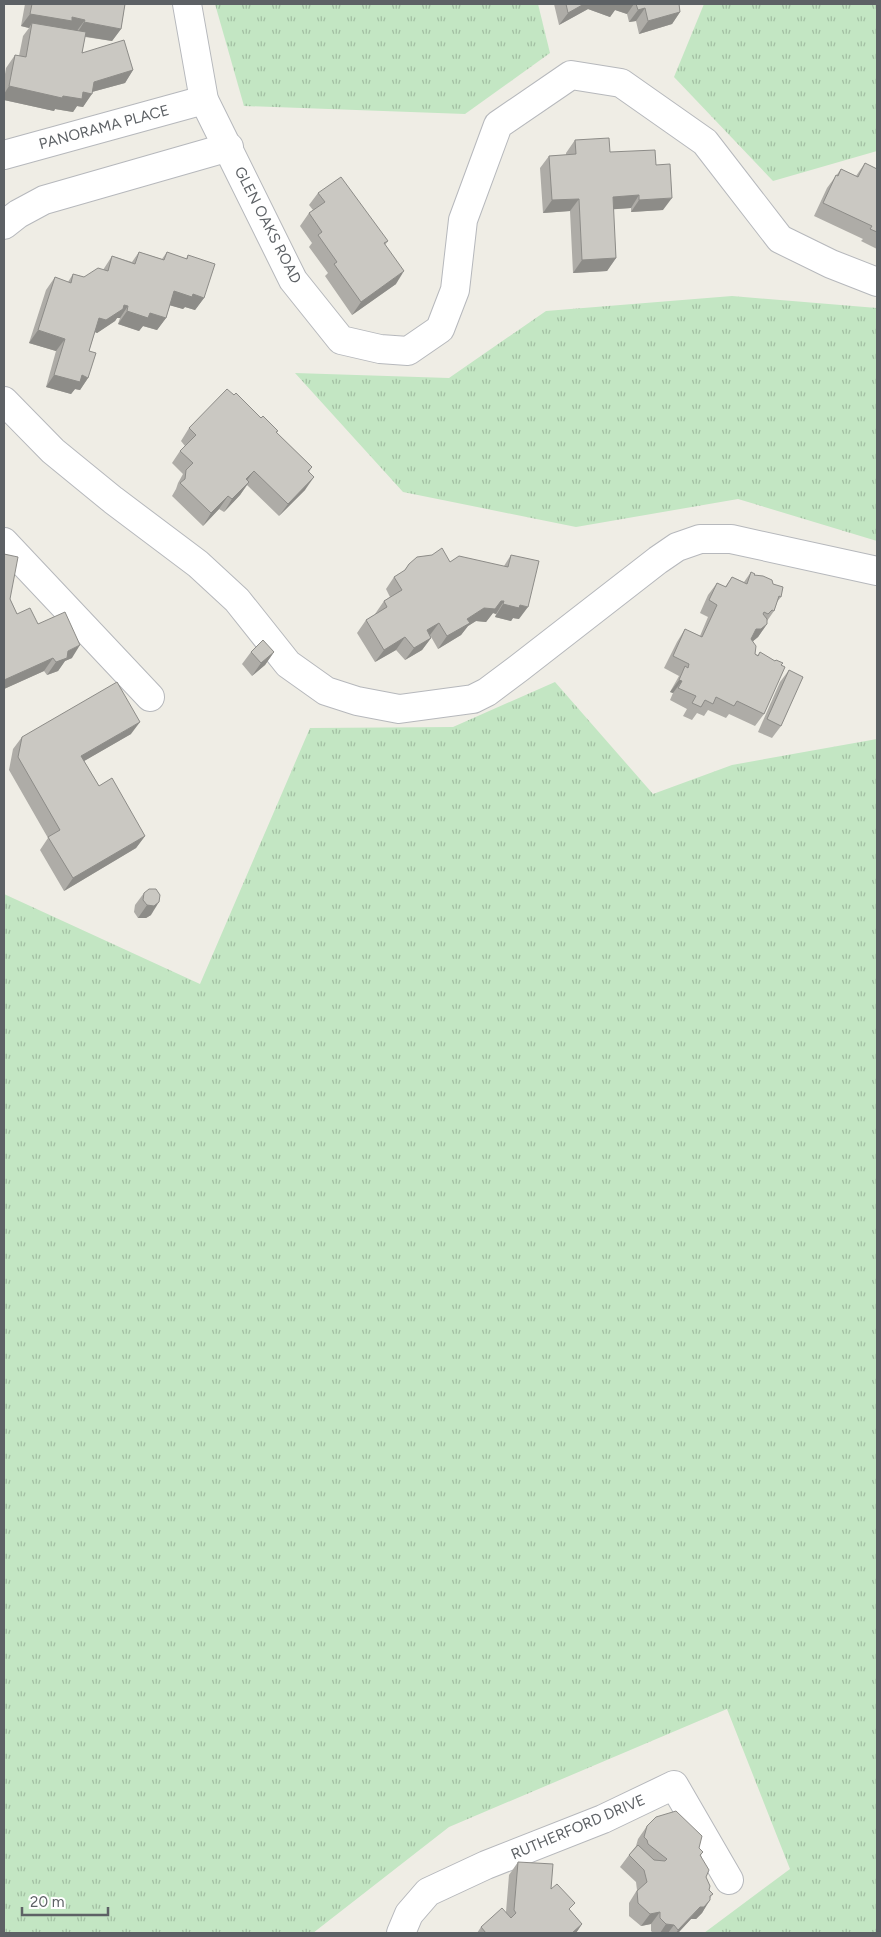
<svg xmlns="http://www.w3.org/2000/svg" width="881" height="1937" viewBox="0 0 881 1937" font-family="Figtree,sans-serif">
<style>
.grass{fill:url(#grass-tufts)}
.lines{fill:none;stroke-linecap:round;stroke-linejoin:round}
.minor-casing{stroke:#b6b8bc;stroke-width:30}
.minor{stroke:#fff;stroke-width:28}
.wall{fill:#aeaca7}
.shaded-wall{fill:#8d8c88}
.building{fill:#cac8c2;stroke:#8d8c88}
.labels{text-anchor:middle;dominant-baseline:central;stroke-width:5;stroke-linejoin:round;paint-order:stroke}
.street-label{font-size:15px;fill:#5d6165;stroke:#fff}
</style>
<defs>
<pattern id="grass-tufts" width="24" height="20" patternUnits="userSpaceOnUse" patternTransform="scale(1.25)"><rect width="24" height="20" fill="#c3e6c3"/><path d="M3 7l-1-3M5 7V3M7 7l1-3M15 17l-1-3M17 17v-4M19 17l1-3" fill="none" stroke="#a2bea2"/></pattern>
</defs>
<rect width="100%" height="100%" fill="#efede5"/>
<g class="grass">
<polygon points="215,4 538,4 550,53 465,114 244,106"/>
<polygon points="704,4 877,4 877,151 773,181 674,77"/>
<polygon points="732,296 877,308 877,541 738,499 576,527 403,492 295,373 449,378 546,311"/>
<polygon points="555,682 653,794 732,765 877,739 877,1933 704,1933 790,1869 727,1709 449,1827 313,1933 4,1933 4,894 200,984 310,728 453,727"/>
</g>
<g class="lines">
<g class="minor-casing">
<g id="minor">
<polyline points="187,4 204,100 293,280 341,340 380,349 408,351 440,329 455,290 463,220 498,125 571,75 621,83 705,142 780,239 831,264 877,282"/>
<polyline points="4,155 204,100"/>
<polyline points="4,225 18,214 44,200 229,147"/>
<polyline points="4,401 53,451 113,500 198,564 237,600 288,664 326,691 357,701 399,709 473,699 487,692 519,668 658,560 677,547 700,539 731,539 877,571"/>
<polyline points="4,542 150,697"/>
<polyline points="401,1933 409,1914 428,1892 486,1865 603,1819 674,1785 729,1880"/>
</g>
</g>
<use href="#minor" class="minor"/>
</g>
<g class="wall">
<polygon points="25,4 125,4 121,29 112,41 85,37 82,53 133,70 125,83 92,92 83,107 77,106 73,112 55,109 54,111 4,100 4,80 6,68 15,55 19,56 23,36 29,28 21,26"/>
<polygon points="554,4 683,4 679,5 680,12 672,24 639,34 636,21 629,22 627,14 615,10 610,17 588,9 559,25"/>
<polygon points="575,140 610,152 656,165 663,210 631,212 631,208 613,209 616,258 607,271 573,273 570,211 543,213 540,168 549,156 566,155 566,153"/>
<polygon points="865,163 877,169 877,249 861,241 863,239 814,216 827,188 841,169 856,176"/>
<polygon points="318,193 388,241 385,245 396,284 352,315 325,276 328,273 309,247 312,243 300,226 309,213 313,210 309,205"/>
<polygon points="139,252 162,259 167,252 186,259 188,255 204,298 195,310 185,307 183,309 170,305 166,318 157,330 143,326 139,331 118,324 120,318 117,318 115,321 97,333 95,332 89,351 88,378 80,390 75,389 71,394 46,387 56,351 29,343 46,290 55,277 68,282 73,274 84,277 103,270 112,256 132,262"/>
<polygon points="234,395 277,433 312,467 309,472 305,490 279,516 247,485 240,495 224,512 219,509 203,526 172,496 176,489 178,483 183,474 172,463 180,451 185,446 181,441 189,428"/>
<polygon points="511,555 519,619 513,618 511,621 495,617 496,614 493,613 486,622 476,621 468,626 461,635 438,649 430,635 431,638 422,650 405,660 396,650 375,662 357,633 366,620 376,614 375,614 384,601 390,597 386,589 394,577 404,571 409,564 450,562 504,566"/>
<polygon points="751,572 754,575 773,584 781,597 777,602 774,611 767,621 767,624 758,637 753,641 755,654 758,655 760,652 764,714 755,726 729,714 726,718 708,710 704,716 697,713 692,720 683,716 687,709 670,700 673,693 670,692 679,676 664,668 677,642 685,629 700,636 708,617 700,613 708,595 717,583 725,587 732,577 744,582"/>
<polygon points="10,599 17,614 38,624 72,658 65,661 58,671 47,675 44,671 4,689"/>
<polygon points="251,652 274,652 265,665 252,676 242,664"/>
<polygon points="789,670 781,726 772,738 758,732 780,682"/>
<polygon points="131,734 84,761 99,786 145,836 136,848 64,891 40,850 48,838 9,770 13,749 22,737"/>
<polygon points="144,893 151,915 146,918 138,918 134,912 135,905"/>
<polygon points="647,1826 699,1848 703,1852 701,1855 709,1890 710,1898 702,1913 696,1919 691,1919 678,1933 653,1933 651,1931 651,1924 641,1926 629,1916 629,1903 637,1890 636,1882 620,1867 629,1855 636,1846 638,1839"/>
<polygon points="518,1862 551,1889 582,1924 576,1933 477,1933 481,1927 506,1912 509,1875"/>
</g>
<g class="shaded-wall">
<polygon points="584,4 634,4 627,14 615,10 610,17 588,9 559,25 568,13"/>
<polygon points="645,8 636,21 629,22 638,10"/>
<polygon points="680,12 672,24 639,34 648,21"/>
<polygon points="30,14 72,17 85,20 76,32 32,23 29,28 21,26"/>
<polygon points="84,22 121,29 112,41 76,35"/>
<polygon points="133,70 125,83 88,93 92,94 83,107 77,106 73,112 55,109 54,111 4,100 4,94 9,86 63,96 83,92 94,82"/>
<polygon points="639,195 631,208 604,210 613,197"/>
<polygon points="672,198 663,210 631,212 639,200"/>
<polygon points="579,199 570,211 543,213 552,200"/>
<polygon points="616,258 607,271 573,273 582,260"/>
<polygon points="404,271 396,284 352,315 361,302"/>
<polygon points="174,291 193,294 204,298 195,310 185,307 183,309 165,304"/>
<polygon points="124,305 128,306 120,318 117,318 115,321 97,333 91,330 99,318"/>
<polygon points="127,311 150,313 166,318 157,330 143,326 139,331 118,324"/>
<polygon points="38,330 65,339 56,351 29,343"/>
<polygon points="54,375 82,375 88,378 80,390 75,389 71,394 46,387"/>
<polygon points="254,471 245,483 246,479"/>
<polygon points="314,477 305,490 279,516 288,504"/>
<polygon points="249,482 240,495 224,512 232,499"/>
<polygon points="228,496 219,509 203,526 211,513"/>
<polygon points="501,601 504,601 496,614 493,613 486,622 476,621 468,626 461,635 438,649 447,636 467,619 484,608"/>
<polygon points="503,604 520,605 528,607 519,619 513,618 511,621 495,617"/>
<polygon points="439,623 430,635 418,643 427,630"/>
<polygon points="767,624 758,637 752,642 747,641 756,629"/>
<polygon points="405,637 396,650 375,662 384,650"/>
<polygon points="431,638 422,650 405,660 414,648"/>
<polygon points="80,645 72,658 65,661 58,671 47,675 56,662 68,651"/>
<polygon points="274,652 265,665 252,676 261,663"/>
<polygon points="53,658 44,671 4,689 4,680"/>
<polygon points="679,680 682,681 673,693 670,692"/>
<polygon points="140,722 131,734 72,768 81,756"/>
<polygon points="145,836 136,848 64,891 73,878"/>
<polygon points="159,902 151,915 146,918 138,918 147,905"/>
<polygon points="713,1894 703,1907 710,1900 702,1913 696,1919 691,1919 678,1933 676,1933 678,1930"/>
<polygon points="660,1912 651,1924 641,1926 650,1914"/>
<polygon points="582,1924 576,1933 572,1933"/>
<polygon points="666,1924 674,1925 668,1933 660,1933"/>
</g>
<g class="building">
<polygon points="32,4 125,4 121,29 84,22 85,20 72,17 72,21 30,14"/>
<polygon points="566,4 584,4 568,13"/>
<polygon points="636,4 679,4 680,12 648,21 645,8 638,10"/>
<polygon points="32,23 86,32 82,53 124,40 133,70 94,82 92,94 83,92 82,99 63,96 62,98 9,86 15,55 26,57"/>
<polygon points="609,138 610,152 655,150 656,165 670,164 672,198 639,200 639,195 613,197 616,258 582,260 579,199 552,200 549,156 576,154 575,140"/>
<polygon points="865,163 877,169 877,232 870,229 872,226 823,203 836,175 838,176 841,169 858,177"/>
<polygon points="341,177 388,241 384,243 404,271 361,302 334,264 337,262 318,235 322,232 309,213 325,202 318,193"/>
<polygon points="139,252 164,260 167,252 187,259 188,255 215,264 204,298 193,294 192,297 174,291 166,318 150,313 148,318 127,311 128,306 124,305 123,309 106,320 99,318 89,351 96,353 88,378 82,375 80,382 54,375 65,339 38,330 55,277 71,283 73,274 84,277 98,268 108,271 112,256 135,264"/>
<polygon points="227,389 234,395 236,393 261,418 263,416 278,431 276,432 312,467 308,471 314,477 288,504 254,471 246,479 249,482 232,499 228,496 211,513 180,483 185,479 186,470 193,463 180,451 196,435 189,428"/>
<polygon points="442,548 450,562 459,556 508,567 511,555 539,561 528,607 520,605 519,608 503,604 504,601 501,601 495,609 484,608 467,619 470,623 447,636 439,623 427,630 431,638 414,648 405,637 384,650 366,620 387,607 384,601 402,590 394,577 405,570 409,564 417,557 432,555"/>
<polygon points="4,554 18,557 10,599 17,614 30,608 38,624 65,612 80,645 68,651 67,658 56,662 53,658 4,680"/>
<polygon points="751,572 755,574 754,575 763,576 772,580 773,584 783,587 781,597 779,596 774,611 772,610 768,614 764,612 763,614 767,619 767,624 761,629 756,629 751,639 756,646 755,654 758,656 760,652 775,661 776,660 783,663 781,665 785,667 764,714 737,701 734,706 716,697 713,704 705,700 701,707 692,703 696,696 678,688 682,681 679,680 685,666 688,668 689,664 673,656 685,629 702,637 717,605 709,600 717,583 726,587 732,577 747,584"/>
<polygon points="263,640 274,652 261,663 251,652"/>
<polygon points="789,670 803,677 781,726 767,719"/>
<polygon points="117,682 140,722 81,756 99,786 112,778 145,836 73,878 48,837 60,830 18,757 22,737"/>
<polygon points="149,889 156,889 160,895 159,902 154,906 147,905 143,900 144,893"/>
<polygon points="676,1811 702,1836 699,1848 703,1852 700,1855 709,1870 706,1877 710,1886 709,1890 713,1894 710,1896 710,1900 704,1907 700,1907 678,1930 674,1925 666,1924 660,1918 660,1912 650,1914 638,1903 637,1891 647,1882 644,1870 629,1855 638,1845 654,1860 665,1861 667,1859 648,1844 647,1840 644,1837 647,1826 656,1817"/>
<polygon points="518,1862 553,1864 551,1889 557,1884 575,1903 569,1909 582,1924 572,1933 486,1933 481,1927 502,1908 511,1918 516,1913 514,1910"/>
</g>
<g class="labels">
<g class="street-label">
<text transform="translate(104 127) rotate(-15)">PANORAMA PLACE</text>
<text transform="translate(268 225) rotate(63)">GLEN OAKS ROAD</text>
<text transform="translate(578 1827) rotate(-23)">RUTHERFORD DRIVE</text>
</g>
</g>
<rect width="881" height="1937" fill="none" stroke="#5d6165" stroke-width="10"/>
<path d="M22 1907v8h86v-8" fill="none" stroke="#5d6165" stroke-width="2.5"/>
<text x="30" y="1907" font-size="15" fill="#5d6165" stroke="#ffffff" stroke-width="4" paint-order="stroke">20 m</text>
</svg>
